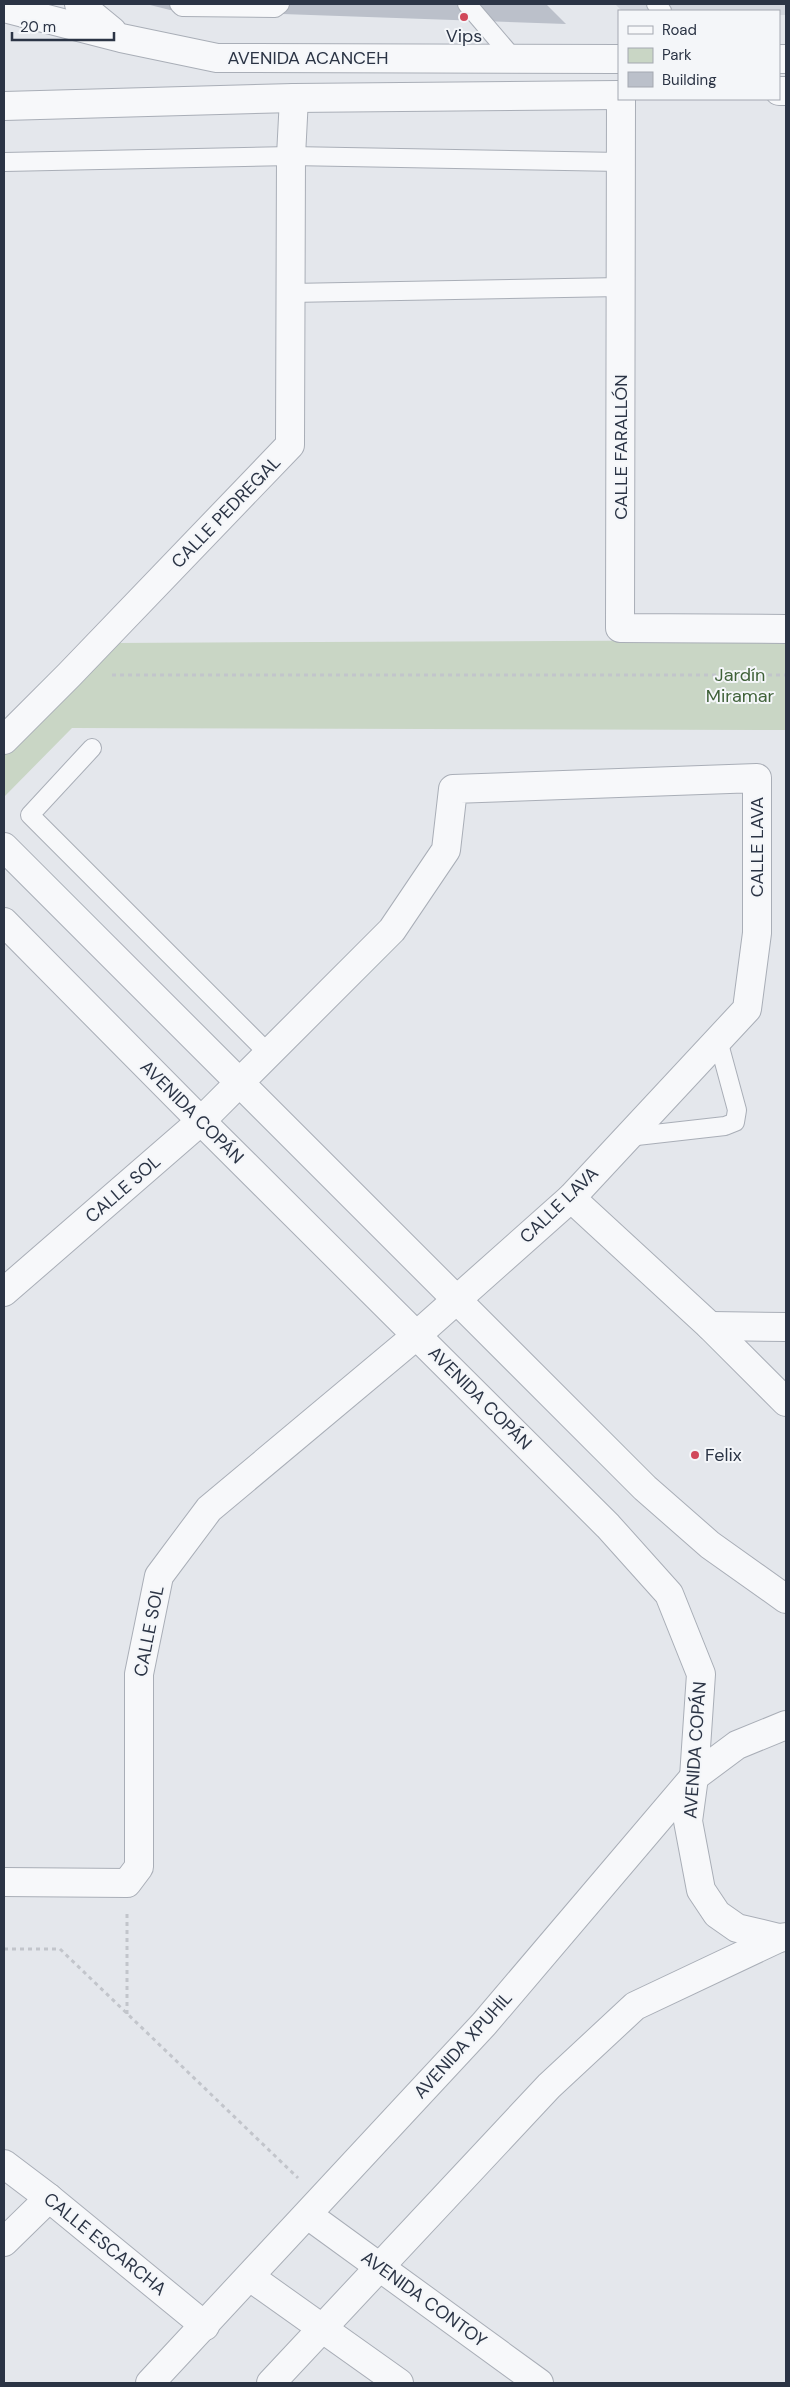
<svg xmlns="http://www.w3.org/2000/svg" width="790" height="2387" viewBox="0 0 790 2387" font-family="'DM Sans',sans-serif">
<style>
.built{fill:#d2d6de}
.green{fill:#c9d6c5}
.building{fill:#bbc0ca}
.lines{fill:none;stroke-linecap:round;stroke-linejoin:round}
.service-casing{stroke:#a9aeb7;stroke-width:20}
.minor-casing{stroke:#a9aeb7;stroke-width:30}
.tertiary-casing{stroke:#a9aeb7;stroke-width:30}
.path{stroke:#c2c5cb;stroke-width:3;stroke-dasharray:4 4;stroke-linecap:butt}
.service{stroke:#f7f8fa;stroke-width:18}
.minor{stroke:#f7f8fa;stroke-width:28}
.tertiary{stroke:#f7f8fa;stroke-width:28}
.poi-dot{fill:#d1495b;stroke:#f4f6f9;stroke-width:2}
.labels{text-anchor:middle;dominant-baseline:central;stroke-width:4;stroke-linejoin:round;paint-order:stroke}
.poi-label{font-size:18px;fill:#2b3445;stroke:#f4f6f9}
.street-label{font-size:18px;fill:#2b3445;stroke:#f4f6f9}
.park-label{font-size:18px;fill:#3f6138;stroke:#f4f6f9}
</style>
<rect width="100%" height="100%" fill="#e4e7ec"/>
<polygon class="built" points="615,4 786,4 786,15 779,15 779,11 622,11"/>
<polygon class="green" points="786,640 786,730 72,728 4,797 4,755 113,643"/>
<polygon class="building" points="146,4 546,4 566,24 170,10"/>
<g class="lines">
<g class="service-casing">
<g id="service">
<polyline points="179,4 182,7 275,8 280,4"/>
<polyline points="467,4 514,59"/>
<polyline points="656,4 662,11"/>
<polyline points="4,162 291,156 621,162"/>
<polyline points="290,293 621,287"/>
<polyline points="92,748 30,815 268,1053"/>
<polyline points="628,1137 725,1126 735,1122 737,1110 718,1040"/>
</g>
</g>
<g class="minor-casing">
<g id="minor">
<polyline points="621,99 620,628 786,629"/>
<polyline points="4,740 69,675 290,445 291,156 294,98"/>
<polyline points="571,1198 710,1326 786,1402"/>
<polyline points="4,1292 201,1121 392,930 446,850 453,789 757,778 757,933 747,1009 571,1198 417,1335 209,1509 159,1576 139,1674 139,1867 127,1883 4,1882"/>
<polyline points="710,1326 786,1327"/>
<polyline points="4,2164 49,2198 205,2326"/>
<polyline points="4,2242 49,2198"/>
</g>
</g>
<g class="tertiary-casing">
<g id="tertiary">
<polyline points="79,4 112,31"/>
<polyline points="4,8 121,38 217,58 619,59"/>
<polyline points="779,59 786,59"/>
<polyline points="779,91 786,91"/>
<polyline points="4,106 294,98 619,95"/>
<polyline points="4,847 645,1488 710,1545 786,1599"/>
<polyline points="4,922 201,1121 608,1526 669,1594 701,1674 694,1777 688,1821 701,1890 717,1914 737,1928 779,1938"/>
<polyline points="308,2215 539,2383"/>
<polyline points="250,2277 399,2383"/>
<polyline points="150,2383 484,2024 694,1777 737,1745 786,1725"/>
<polyline points="271,2383 549,2086 635,2006 779,1938 786,1937"/>
</g>
</g>
<g class="path">
<polyline points="112,675 786,675"/>
<polyline points="127,1914 127,2014"/>
<polyline points="4,1949 60,1949 298,2178"/>
</g>
<use href="#service" class="service"/>
<use href="#minor" class="minor"/>
<use href="#tertiary" class="tertiary"/>
</g>
<g class="poi-dot">
<circle cx="464" cy="17" r="5"/>
<circle cx="695" cy="1455" r="5"/>
</g>
<g class="labels">
<g class="poi-label">
<text x="464" y="36">Vips</text>
<text x="705" y="1455" text-anchor="start">Felix</text>
</g>
<g class="street-label">
<text x="308" y="58">AVENIDA ACANCEH</text>
<text transform="translate(621 447) rotate(-90)">CALLE FARALLÓN</text>
<text transform="translate(226 512) rotate(-46)">CALLE PEDREGAL</text>
<text transform="translate(757 847) rotate(-90)">CALLE LAVA</text>
<text transform="translate(192 1112) rotate(45)">AVENIDA COPÁN</text>
<text transform="translate(123 1189) rotate(-41)">CALLE SOL</text>
<text transform="translate(559 1205) rotate(-44)">CALLE LAVA</text>
<text transform="translate(480 1398) rotate(45)">AVENIDA COPÁN</text>
<text transform="translate(149 1631) rotate(-79)">CALLE SOL</text>
<text transform="translate(695 1750) rotate(-86)">AVENIDA COPÁN</text>
<text transform="translate(463 2045) rotate(-48)">AVENIDA XPUHIL</text>
<text transform="translate(105 2244) rotate(39)">CALLE ESCARCHA</text>
<text transform="translate(424 2299) rotate(36)">AVENIDA CONTOY</text>
</g>
<g class="park-label">
<text x="740" y="675">Jardín<tspan x="740" dy="21">Miramar</tspan></text>
</g>
</g>
<rect width="790" height="2387" fill="none" stroke="#2b3445" stroke-width="10"/>
<rect x="618" y="10" width="162" height="90" fill="#f4f6f9" stroke="#a4a8b1"/>
<rect x="628" y="26" width="25" height="8" fill="#f7f8fa" stroke="#a4a8b1"/>
<text x="662" y="35" font-size="15" fill="#2b3445">Road</text>
<rect x="628" y="48" width="25" height="15" fill="#c9d6c5" stroke="#a4a8b1"/>
<text x="662" y="60" font-size="15" fill="#2b3445">Park</text>
<rect x="628" y="72" width="25" height="15" fill="#bbc0ca" stroke="#a4a8b1"/>
<text x="662" y="85" font-size="15" fill="#2b3445">Building</text>
<path d="M12 32v8h102v-8" fill="none" stroke="#2b3445" stroke-width="2.5"/>
<text x="20" y="32" font-size="15" fill="#2b3445" stroke="#f4f6f9" stroke-width="4" paint-order="stroke">20 m</text>
</svg>
